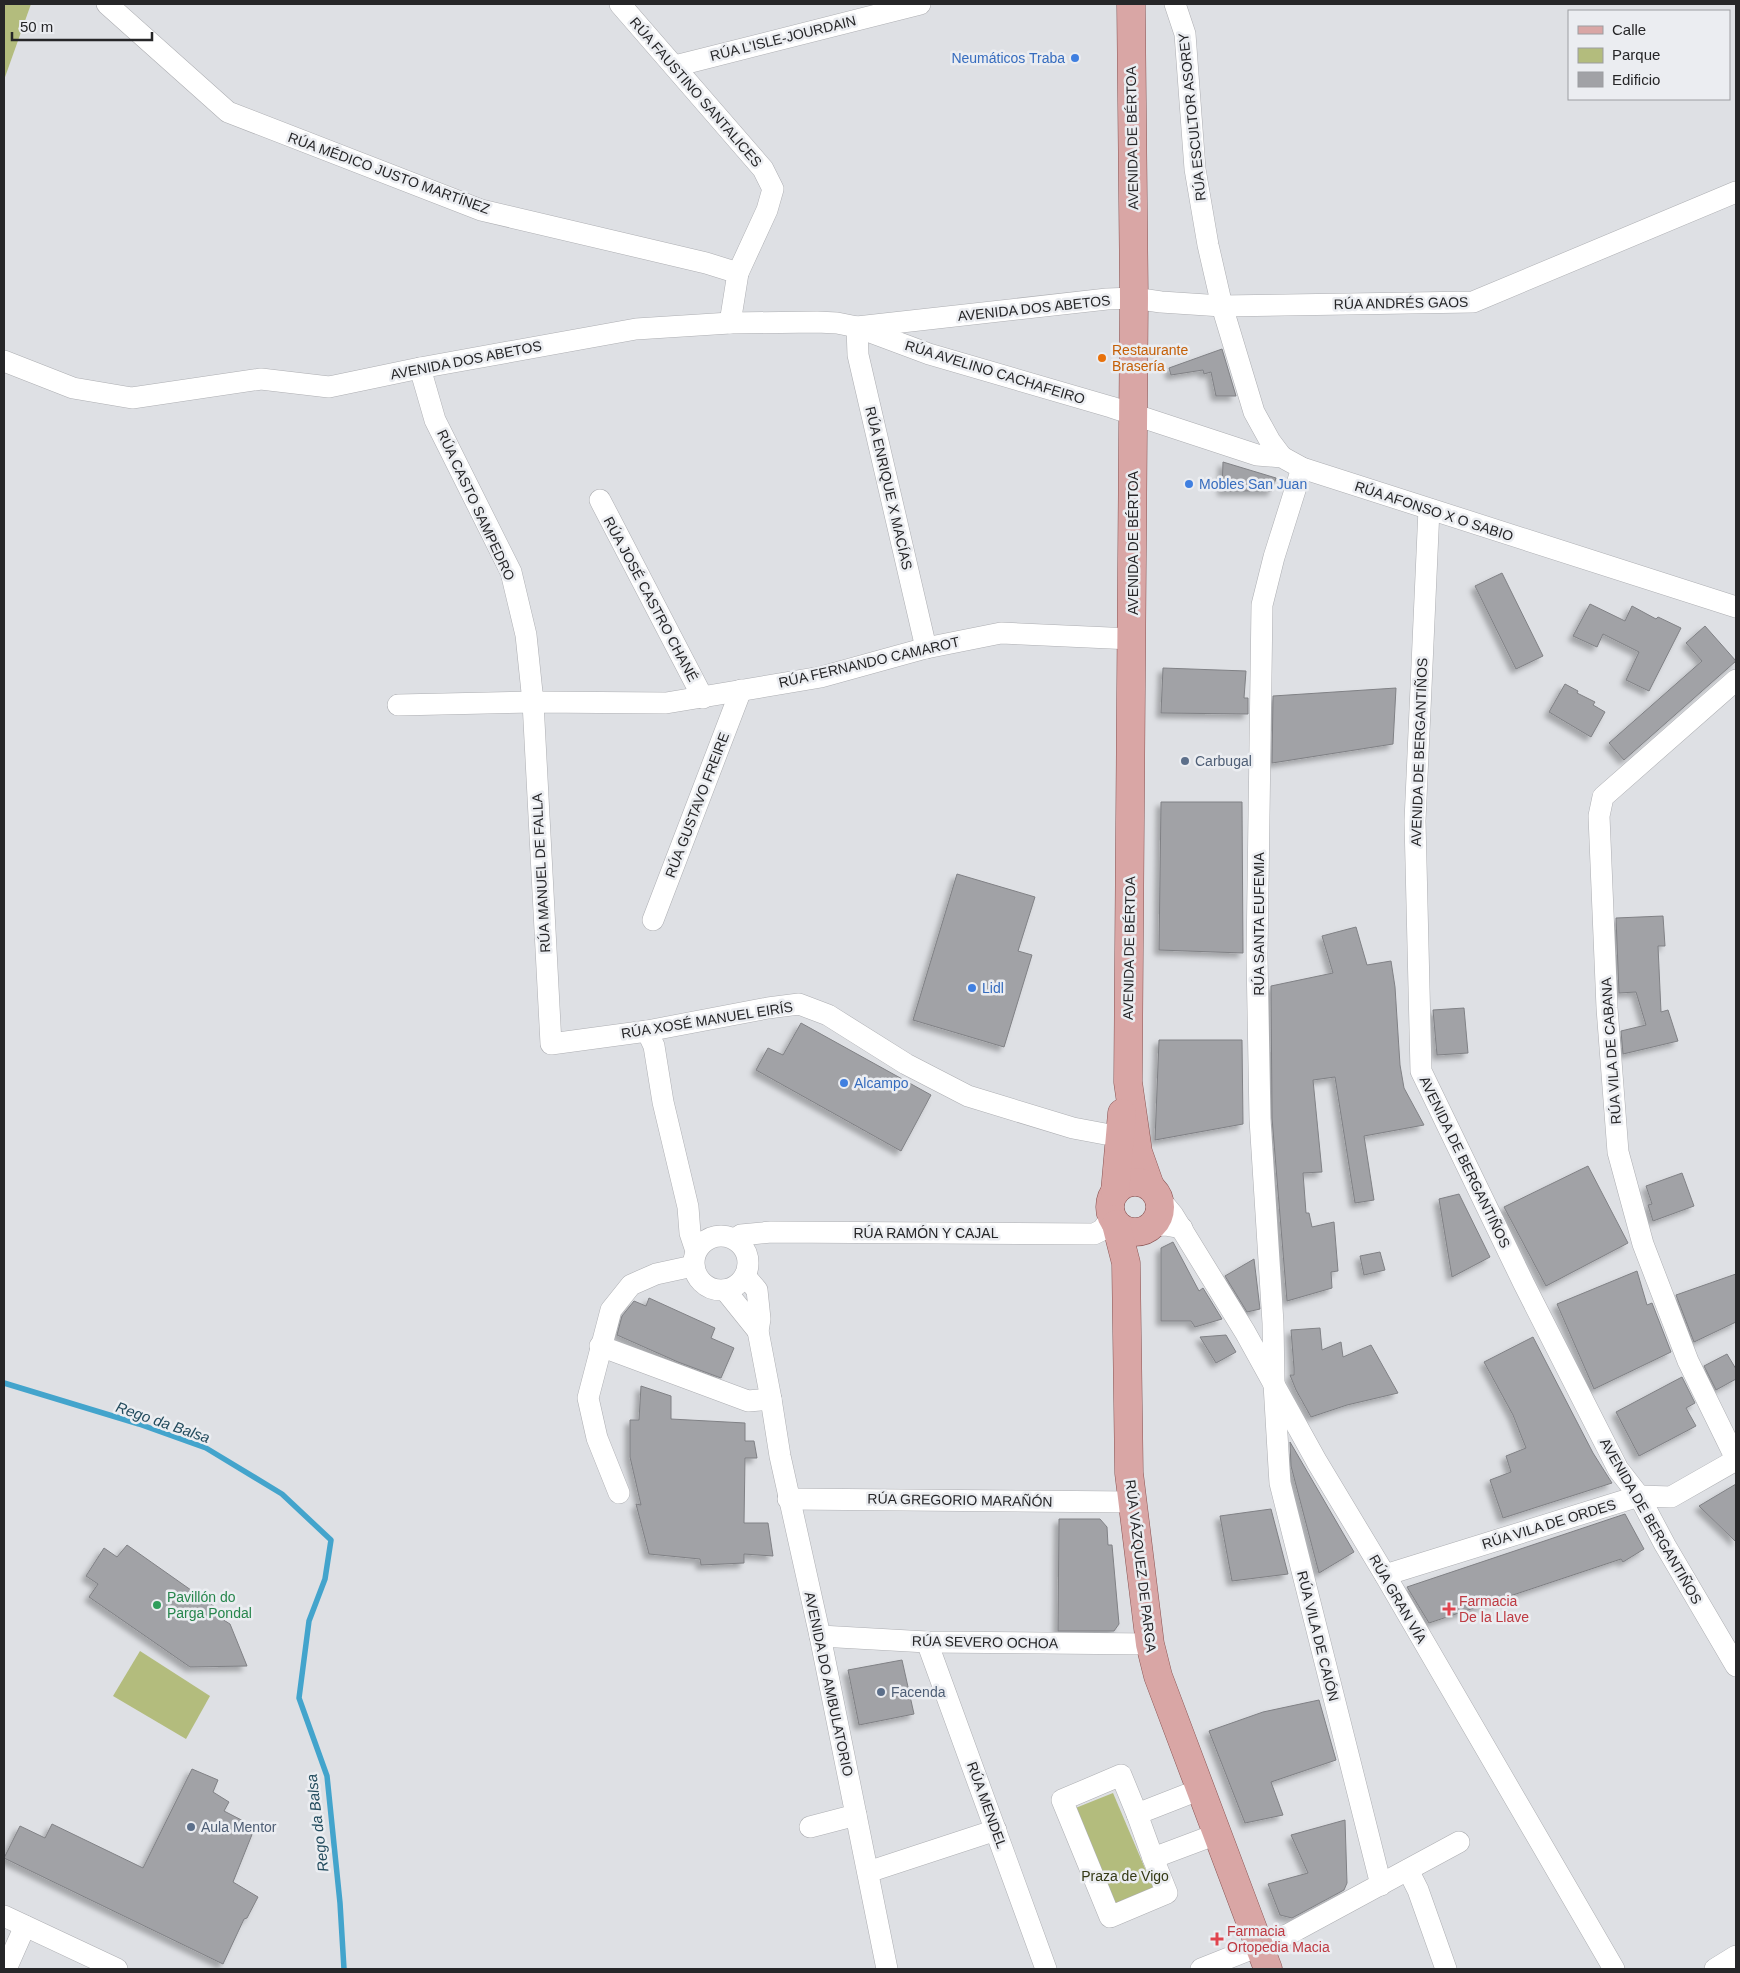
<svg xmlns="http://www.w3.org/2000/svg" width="1740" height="1973" viewBox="0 0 1740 1973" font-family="Helvetica,sans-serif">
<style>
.green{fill:#b3bc7d}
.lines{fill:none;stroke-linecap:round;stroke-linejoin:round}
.stream{stroke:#43a4cc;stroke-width:5.5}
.building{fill:#a1a2a6;stroke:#808185;filter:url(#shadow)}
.street-casing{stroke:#adaeb2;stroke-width:22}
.primary-casing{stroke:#895352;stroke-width:29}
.street{stroke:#fff;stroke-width:21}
.primary{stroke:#d9a6a5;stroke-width:28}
.shop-dot{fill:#3f7fe0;stroke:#ebedf1;stroke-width:2}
.food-dot{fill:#e8710a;stroke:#ebedf1;stroke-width:2}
.service-dot{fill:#5c6f8a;stroke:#ebedf1;stroke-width:2}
.leisure-dot{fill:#2e9e5b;stroke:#ebedf1;stroke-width:2}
.health-dot{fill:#e0444e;stroke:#ebedf1;stroke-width:2}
.labels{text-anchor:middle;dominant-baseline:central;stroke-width:5;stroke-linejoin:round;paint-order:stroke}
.street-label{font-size:14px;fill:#262628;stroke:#ebedf1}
.shop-label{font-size:14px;fill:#366cbe;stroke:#ebedf1;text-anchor:start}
.food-label{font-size:14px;fill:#c56008;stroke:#ebedf1;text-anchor:start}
.service-label{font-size:14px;fill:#4e5e75;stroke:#ebedf1;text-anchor:start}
.leisure-label{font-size:14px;fill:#27864d;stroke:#ebedf1;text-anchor:start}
.health-label{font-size:14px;fill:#be3a42;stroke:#ebedf1;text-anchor:start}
.park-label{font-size:14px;fill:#343915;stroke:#ebedf1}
.water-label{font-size:15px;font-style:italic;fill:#214a5c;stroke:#ebedf1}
</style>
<defs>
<filter id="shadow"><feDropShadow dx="-4.5" dy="4.5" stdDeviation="2.5" flood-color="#0004"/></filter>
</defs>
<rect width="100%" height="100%" fill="#dee0e4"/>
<g class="green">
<polygon points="4,4 31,4 4,80"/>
<polygon points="140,1651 210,1696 186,1739 113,1696"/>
<polygon points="1113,1793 1155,1892 1115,1909 1073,1809"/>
</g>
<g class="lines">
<polyline class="stream" points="4,1383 139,1424 206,1448 282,1494 331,1540 325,1579 309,1621 299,1698 327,1776 340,1903 344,1969"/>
</g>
<g class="building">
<polygon points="1222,349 1236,396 1216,396 1211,372 1204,374 1203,370 1171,375 1169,368"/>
<polygon points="1223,462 1276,478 1272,491 1222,491"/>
<polygon points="1502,573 1543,656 1516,669 1475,586"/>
<polygon points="1590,604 1625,621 1632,606 1656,619 1658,617 1681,628 1649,691 1626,680 1639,652 1603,634 1597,647 1573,636"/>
<polygon points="1705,626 1736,661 1624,760 1609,743 1702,661 1686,643"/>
<polygon points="1163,668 1246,671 1244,698 1248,698 1248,714 1161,713"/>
<polygon points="1565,684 1578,691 1577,693 1595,702 1593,705 1605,712 1591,737 1549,712"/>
<polygon points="1396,688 1393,744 1272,763 1273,696"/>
<polygon points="1161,802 1242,802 1243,953 1159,950"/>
<polygon points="957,874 1035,897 1018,951 1032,955 1004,1047 913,1020"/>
<polygon points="1663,916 1665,946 1658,946 1661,1012 1668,1010 1678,1041 1623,1054 1621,1031 1646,1025 1636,992 1619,993 1616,918"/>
<polygon points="1356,927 1367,965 1391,961 1395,987 1400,1065 1404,1088 1424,1125 1364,1136 1374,1200 1355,1203 1335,1077 1313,1080 1322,1172 1303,1173 1306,1213 1309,1213 1312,1227 1334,1222 1338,1271 1331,1272 1332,1288 1287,1301 1272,1118 1271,986 1333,973 1322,936"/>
<polygon points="1464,1008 1468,1053 1437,1055 1433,1010"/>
<polygon points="801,1023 931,1095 901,1151 756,1070 768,1048 783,1055"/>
<polygon points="1159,1040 1242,1040 1243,1124 1155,1140"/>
<polygon points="1588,1166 1628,1243 1546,1286 1504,1207"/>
<polygon points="1682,1173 1694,1206 1653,1221 1648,1205 1652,1204 1646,1186"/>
<polygon points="1459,1194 1490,1257 1452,1277 1439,1199"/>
<polygon points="1173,1242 1199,1291 1203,1288 1222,1319 1195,1327 1191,1321 1161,1321 1161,1248"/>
<polygon points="1380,1252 1385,1270 1364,1275 1360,1256"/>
<polygon points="1254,1259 1260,1309 1247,1312 1225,1276"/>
<polygon points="1637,1271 1647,1305 1652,1303 1671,1352 1594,1389 1557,1304"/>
<polygon points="1736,1274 1736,1322 1694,1342 1676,1295"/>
<polygon points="649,1298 715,1328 711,1338 734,1348 721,1378 678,1362 617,1335 622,1316 634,1301 646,1306"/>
<polygon points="1320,1328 1322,1350 1341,1342 1343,1357 1371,1345 1398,1393 1347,1405 1311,1417 1296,1390 1290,1375 1294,1375 1294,1368 1291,1330"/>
<polygon points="1226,1335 1236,1352 1216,1363 1200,1337"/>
<polygon points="1533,1337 1593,1453 1612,1483 1503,1518 1490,1480 1511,1472 1506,1456 1526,1448 1513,1415 1484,1362"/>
<polygon points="1727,1354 1736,1369 1736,1379 1716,1390 1704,1366"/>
<polygon points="1682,1377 1695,1403 1686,1408 1696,1426 1639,1456 1616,1412"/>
<polygon points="641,1386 671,1396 671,1419 745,1423 745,1441 754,1441 757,1458 745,1458 744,1523 768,1523 773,1556 744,1554 744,1563 701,1565 700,1559 649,1554 636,1504 641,1505 630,1457 630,1420 639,1420"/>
<polygon points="1290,1442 1354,1552 1319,1573 1291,1466"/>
<polygon points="1736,1484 1736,1542 1699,1506"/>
<polygon points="1271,1509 1288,1574 1232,1581 1220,1516"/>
<polygon points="1625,1514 1644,1549 1623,1562 1621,1559 1429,1623 1407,1587"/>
<polygon points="1059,1519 1100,1519 1107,1527 1108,1545 1112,1545 1119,1624 1114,1631 1058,1631"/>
<polygon points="127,1545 225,1614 222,1619 230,1624 247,1666 190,1667 89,1597 98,1584 86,1576 104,1548 117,1557"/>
<polygon points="902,1660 914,1714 859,1725 848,1670"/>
<polygon points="1319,1700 1336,1760 1271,1782 1283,1815 1245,1823 1209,1731 1263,1712"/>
<polygon points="192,1769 218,1780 213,1792 229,1802 224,1811 255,1827 233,1882 258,1897 247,1918 244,1919 223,1964 4,1858 20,1826 45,1838 52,1824 143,1868"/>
<polygon points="1345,1820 1347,1883 1344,1890 1292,1918 1280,1915 1268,1884 1308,1873 1291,1835"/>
</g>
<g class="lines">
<g class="street-casing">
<g id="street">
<polyline points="107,4 228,112 481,210 706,263 738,273"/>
<polyline points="620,4 763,169 773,189 767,210 738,273 730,323"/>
<polyline points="1175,4 1185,34 1195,169 1208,245 1222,306 1254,412 1270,441 1282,457"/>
<polyline points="675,66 920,4"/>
<polyline points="857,327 858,355 926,648"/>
<polyline points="862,329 929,354 1111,407 1257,455 1282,457 1302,468 1736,607"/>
<polyline points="4,361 73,388 132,398 261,379 329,387 420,368 636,329 730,323 817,322 837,323 857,327 1107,299 1134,298 1161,302 1222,306 1473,302 1736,192"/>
<polyline points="420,368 435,420 511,572 526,635 533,702 551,1044 647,1031 768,1008 799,1004 828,1015 906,1064 968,1096 1073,1128 1105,1134"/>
<polyline points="1302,468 1274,557 1262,605 1257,956 1260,1119 1273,1323 1274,1384 1279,1468 1280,1483 1381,1885"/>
<polyline points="600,500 703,698"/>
<polyline points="1429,509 1415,821 1421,1071 1524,1284 1618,1469 1639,1496 1665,1545 1736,1666"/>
<polyline points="1736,680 1603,797 1599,816 1607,1008 1618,1152 1643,1244 1688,1361 1736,1459"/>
<polyline points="398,705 533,702 666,703 821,677 926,648 1001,633 1132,639"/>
<polyline points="653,920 741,690"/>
<polyline points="647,1031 654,1046 663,1102 688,1207 690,1233 696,1251"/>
<polyline points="1159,1198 1173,1215 1245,1332 1317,1462 1385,1575 1614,1969"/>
<polyline points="1153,1226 1165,1225 1182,1228"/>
<circle cx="721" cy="1263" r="27"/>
<polyline points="735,1239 741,1235 771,1232 1094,1234 1102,1230 1112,1217"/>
<polyline points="745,1276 757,1290 760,1319 758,1331 771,1399 780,1456 820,1636 887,1969"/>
<polyline points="725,1290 758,1331"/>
<polyline points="600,1346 748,1401 771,1399"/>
<polyline points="619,1493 597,1438 588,1398 611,1310 631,1285 656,1274 693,1266"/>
<polyline points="788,1499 1132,1502"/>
<polyline points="1385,1575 1639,1496 1671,1497 1736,1460"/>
<polyline points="820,1636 927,1642 1150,1644"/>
<polyline points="927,1642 1046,1969"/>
<polyline points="1201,1789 1137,1814 1121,1775 1062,1800 1110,1917 1167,1893 1153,1858 1217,1834"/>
<polyline points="1137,1814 1153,1858"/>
<polyline points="810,1827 856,1815"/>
<polyline points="1408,1870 1418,1890 1446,1969"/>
<polyline points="868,1872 996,1830"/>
<polyline points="4,1916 117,1969"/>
<polyline points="6,1969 25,1926"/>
<polyline points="1201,1969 1289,1934 1459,1842"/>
<polyline points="1715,1969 1736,1956"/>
</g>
</g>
<g class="primary-casing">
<g id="primary">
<polyline points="1131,4 1134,298 1128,1082 1138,1152 1150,1186"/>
<circle cx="1135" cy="1207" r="25"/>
<polyline points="1115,1192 1122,1113"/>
<polyline points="1116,1224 1126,1263 1129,1473 1150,1644 1158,1676 1268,1969"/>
</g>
</g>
<use href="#street" class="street"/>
<use href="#primary" class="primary"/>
</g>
<g class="shop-dot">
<circle cx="1075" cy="58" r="5"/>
<circle cx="1189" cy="484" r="5"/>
<circle cx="972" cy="988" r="5"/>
<circle cx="844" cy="1083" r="5"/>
</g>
<circle class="food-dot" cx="1102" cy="358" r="5"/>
<g class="service-dot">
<circle cx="1185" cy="761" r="5"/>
<circle cx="881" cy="1692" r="5"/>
<circle cx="191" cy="1827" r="5"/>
</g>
<circle class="leisure-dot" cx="157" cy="1605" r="5"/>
<g class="health-dot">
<path d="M1446.5 1601.5h5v5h5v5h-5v5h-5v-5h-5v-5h5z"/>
<path d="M1214.5 1931.5h5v5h5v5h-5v5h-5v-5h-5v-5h5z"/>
</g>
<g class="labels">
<g class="street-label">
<text transform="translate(783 38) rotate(-14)">RÚA L'ISLE-JOURDAIN</text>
<text transform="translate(696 92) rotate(49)">RÚA FAUSTINO SANTALICES</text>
<text transform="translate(1192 117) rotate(-96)">RÚA ESCULTOR ASOREY</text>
<text transform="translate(1132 138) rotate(-91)">AVENIDA DE BÉRTOA</text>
<text transform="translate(389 173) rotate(20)">RÚA MÉDICO JUSTO MARTÍNEZ</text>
<text transform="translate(1401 303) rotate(-1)">RÚA ANDRÉS GAOS</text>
<text transform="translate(1034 308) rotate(-6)">AVENIDA DOS ABETOS</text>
<text transform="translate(466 360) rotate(-11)">AVENIDA DOS ABETOS</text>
<text transform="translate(995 372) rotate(17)">RÚA AVELINO CACHAFEIRO</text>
<text transform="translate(889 488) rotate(77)">RÚA ENRIQUE X MACÍAS</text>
<text transform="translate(476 505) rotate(65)">RÚA CASTO SAMPEDRO</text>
<text transform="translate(1434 511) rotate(18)">RÚA AFONSO X O SABIO</text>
<text transform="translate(1133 543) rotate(-90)">AVENIDA DE BÉRTOA</text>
<text transform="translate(651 599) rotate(62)">RÚA JOSÉ CASTRO CHANÉ</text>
<text transform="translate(869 662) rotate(-13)">RÚA FERNANDO CAMAROT</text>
<text transform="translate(1419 752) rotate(-88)">AVENIDA DE BERGANTIÑOS</text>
<text transform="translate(697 805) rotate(-69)">RÚA GUSTAVO FREIRE</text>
<text transform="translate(541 873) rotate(-93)">RÚA MANUEL DE FALLA</text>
<text transform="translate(1259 924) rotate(-90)">RÚA SANTA EUFEMIA</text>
<text transform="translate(1129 948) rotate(-89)">AVENIDA DE BÉRTOA</text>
<text transform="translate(707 1020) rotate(-9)">RÚA XOSÉ MANUEL EIRÍS</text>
<text transform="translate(1611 1051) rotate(-94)">RÚA VILA DE CABANA</text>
<text transform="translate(1465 1162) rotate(64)">AVENIDA DE BERGANTIÑOS</text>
<text x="926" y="1233">RÚA RAMÓN Y CAJAL</text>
<text transform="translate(960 1500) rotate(1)">RÚA GREGORIO MARAÑÓN</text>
<text transform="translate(1651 1521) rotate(60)">AVENIDA DE BERGANTIÑOS</text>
<text transform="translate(1549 1524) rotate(-17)">RÚA VILA DE ORDES</text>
<text transform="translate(1141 1566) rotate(83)">RÚA VÁZQUEZ DE PARGA</text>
<text transform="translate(1398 1599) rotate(60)">RÚA GRAN VÍA</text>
<text transform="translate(1318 1636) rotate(76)">RÚA VILA DE CAIÓN</text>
<text transform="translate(985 1642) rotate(1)">RÚA SEVERO OCHOA</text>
<text transform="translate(829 1684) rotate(78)">AVENIDA DO AMBULATORIO</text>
<text transform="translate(987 1805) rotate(70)">RÚA MENDEL</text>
</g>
<g class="shop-label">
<text x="1065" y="58" text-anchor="end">Neumáticos Traba</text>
<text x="1199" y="484">Mobles San Juan</text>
<text x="982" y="988">Lidl</text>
<text x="854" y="1083">Alcampo</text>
</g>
<g class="food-label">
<text x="1112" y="350">Restaurante<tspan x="1112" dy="16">Brasería</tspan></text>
</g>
<g class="service-label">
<text x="1195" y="761">Carbugal</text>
<text x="891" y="1692">Facenda</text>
<text x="201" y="1827">Aula Mentor</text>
</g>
<g class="leisure-label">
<text x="167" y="1597">Pavillón do<tspan x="167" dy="16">Parga Pondal</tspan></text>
</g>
<g class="health-label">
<text x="1459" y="1601">Farmacia<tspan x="1459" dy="16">De la Llave</tspan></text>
<text x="1227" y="1931">Farmacia<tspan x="1227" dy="16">Ortopedia Macia</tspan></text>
</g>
<g class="park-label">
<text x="1125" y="1876">Praza de Vigo</text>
</g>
<g class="water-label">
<text transform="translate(163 1422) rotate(19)">Rego da Balsa</text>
<text transform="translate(317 1823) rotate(-97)">Rego da Balsa</text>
</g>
</g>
<rect width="1740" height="1973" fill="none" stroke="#262628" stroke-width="10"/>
<rect x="1568" y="10" width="162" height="90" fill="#ebedf1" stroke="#9c9da1"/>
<rect x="1578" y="26" width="25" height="8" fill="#d9a6a5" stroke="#9c9da1"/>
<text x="1612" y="35" font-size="15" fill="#262628">Calle</text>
<rect x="1578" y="48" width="25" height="15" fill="#b3bc7d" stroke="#9c9da1"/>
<text x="1612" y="60" font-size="15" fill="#262628">Parque</text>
<rect x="1578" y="72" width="25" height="15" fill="#a1a2a6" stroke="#9c9da1"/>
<text x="1612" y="85" font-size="15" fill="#262628">Edificio</text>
<path d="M12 32v8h140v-8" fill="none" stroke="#262628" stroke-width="2.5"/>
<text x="20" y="32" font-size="15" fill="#262628" stroke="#ebedf1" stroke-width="4" paint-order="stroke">50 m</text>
</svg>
